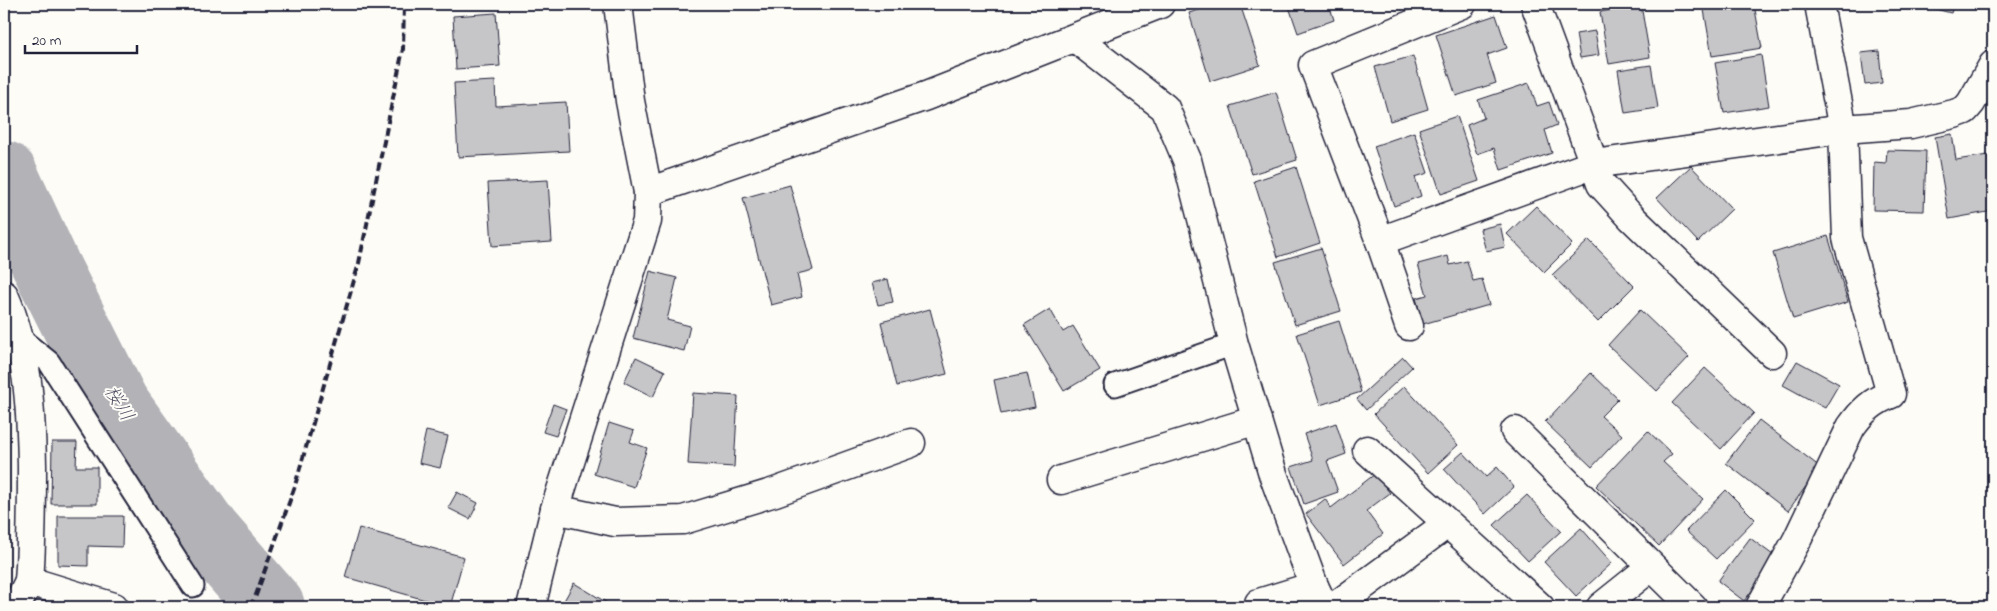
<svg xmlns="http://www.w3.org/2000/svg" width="1997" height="611" viewBox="0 0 1997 611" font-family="'Indie Flower','Klee One',sans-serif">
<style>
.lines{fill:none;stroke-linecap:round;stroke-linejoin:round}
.river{stroke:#b2b2b7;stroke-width:68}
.building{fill:#c6c6c8;stroke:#22223b}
.service-casing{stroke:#22223b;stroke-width:25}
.minor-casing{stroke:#22223b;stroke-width:31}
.secondary-casing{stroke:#22223b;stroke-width:31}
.service{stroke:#fdfcf7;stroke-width:21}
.minor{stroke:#fdfcf7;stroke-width:28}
.secondary{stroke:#fdfcf7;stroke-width:28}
.rail{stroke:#22223b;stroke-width:4;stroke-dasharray:8 4;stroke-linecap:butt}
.labels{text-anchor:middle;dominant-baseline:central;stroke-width:4;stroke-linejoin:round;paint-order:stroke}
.water-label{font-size:19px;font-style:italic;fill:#545466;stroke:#fdfcf7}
</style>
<rect width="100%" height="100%" fill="#fdfcf7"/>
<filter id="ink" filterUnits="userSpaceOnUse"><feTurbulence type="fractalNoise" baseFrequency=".02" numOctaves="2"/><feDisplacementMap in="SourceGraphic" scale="10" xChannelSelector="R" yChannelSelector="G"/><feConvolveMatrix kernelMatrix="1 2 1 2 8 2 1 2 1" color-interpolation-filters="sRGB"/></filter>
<g filter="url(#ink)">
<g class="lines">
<polyline class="river" points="4,175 49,272 115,404 207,533 271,607"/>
</g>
<g class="building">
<polygon points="1219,4 1240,4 1260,65 1210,81 1189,13"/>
<polygon points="1288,4 1329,4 1334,20 1298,33"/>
<polygon points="1703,4 1754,4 1762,48 1712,56"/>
<polygon points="1916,4 1954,4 1951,13"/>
<polygon points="1641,5 1650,57 1609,64 1600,12"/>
<polygon points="496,13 500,66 456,69 453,16"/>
<polygon points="1496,15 1507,48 1487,55 1496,83 1456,96 1436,35"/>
<polygon points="1595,31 1599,55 1580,58 1576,34"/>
<polygon points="1879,51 1882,83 1865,85 1861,53"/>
<polygon points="1761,55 1769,106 1724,113 1715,63"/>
<polygon points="1413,56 1428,109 1390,121 1375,67"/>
<polygon points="1651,65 1658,108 1625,113 1618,70"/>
<polygon points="495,81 496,106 566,102 569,151 458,157 454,83"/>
<polygon points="1529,83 1537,106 1549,102 1557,125 1545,130 1552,153 1501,170 1494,148 1477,154 1467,125 1484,118 1478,100"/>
<polygon points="1276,92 1297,160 1252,174 1230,106"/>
<polygon points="1457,116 1479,181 1441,194 1419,129"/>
<polygon points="1414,132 1428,173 1415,177 1421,196 1394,206 1374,146"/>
<polygon points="1952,134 1956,160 1988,155 1993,184 1993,211 1949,219 1935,137"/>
<polygon points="1887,150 1926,151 1924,211 1873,210 1874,162 1886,163"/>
<polygon points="1691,166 1732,209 1698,242 1657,198"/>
<polygon points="1296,167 1320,243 1278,257 1254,181"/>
<polygon points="548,180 552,242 492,246 488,183"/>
<polygon points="790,185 813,270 797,274 802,297 771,305 743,198"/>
<polygon points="1536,206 1572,244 1544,272 1507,234"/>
<polygon points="1500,224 1505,247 1486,251 1480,229"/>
<polygon points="1828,236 1848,302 1793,319 1773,253"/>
<polygon points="1589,240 1634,286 1598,322 1552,275"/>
<polygon points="1321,248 1341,311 1295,325 1275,262"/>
<polygon points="1448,256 1450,265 1467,261 1473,281 1482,279 1489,305 1423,324 1416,298 1427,295 1418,264"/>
<polygon points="650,271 677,278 667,320 690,326 684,351 633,338"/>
<polygon points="888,279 893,302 878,305 872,283"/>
<polygon points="930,309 947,374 897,386 881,322"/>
<polygon points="1050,309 1063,332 1073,326 1100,370 1064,391 1024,325"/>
<polygon points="1640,310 1689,357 1657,391 1608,345"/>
<polygon points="1339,321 1361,392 1320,405 1297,334"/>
<polygon points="636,357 665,371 653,397 624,382"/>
<polygon points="1403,357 1412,367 1366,410 1357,399"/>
<polygon points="1797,361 1839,384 1825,408 1783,385"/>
<polygon points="1705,368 1754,413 1721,449 1672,403"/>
<polygon points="1027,373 1035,407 1001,414 994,380"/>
<polygon points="1591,373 1618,399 1601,416 1622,435 1592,467 1545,422"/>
<polygon points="1404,386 1458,445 1428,473 1374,414"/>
<polygon points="693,393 738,396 734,467 688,464"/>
<polygon points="553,404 566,409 556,436 543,432"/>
<polygon points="1759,420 1820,467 1788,511 1726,463"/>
<polygon points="609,423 634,431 630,442 647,448 634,487 594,474"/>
<polygon points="1336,423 1346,454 1327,461 1338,492 1304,504 1291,467 1313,460 1304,434"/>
<polygon points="426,431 448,436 440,468 419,463"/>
<polygon points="1648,431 1672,454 1663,462 1703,499 1659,546 1596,486"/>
<polygon points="52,442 77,442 76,467 97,467 97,504 51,504"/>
<polygon points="1463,452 1486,477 1497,467 1514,487 1485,514 1444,469"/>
<polygon points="1375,474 1390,493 1366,511 1383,534 1344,564 1306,514 1325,499 1331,508"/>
<polygon points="1726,490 1755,519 1716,559 1686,531"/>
<polygon points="457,492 478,503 470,519 448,508"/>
<polygon points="1527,495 1561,531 1528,561 1494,525"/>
<polygon points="58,516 123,516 122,547 88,546 88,566 58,565"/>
<polygon points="359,528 464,557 450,607 345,577"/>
<polygon points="1581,528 1612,563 1576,596 1544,562"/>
<polygon points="1750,538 1777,558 1744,601 1718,581"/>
<polygon points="574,583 614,607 562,607 561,606"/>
</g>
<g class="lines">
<g class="service-casing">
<g id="service">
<polyline points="18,337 49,362 193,586"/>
<polyline points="1115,385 1234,344"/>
</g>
</g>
<g class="minor-casing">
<g id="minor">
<polyline points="1535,4 1594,164 1843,129 1911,124 1954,114 1965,110 1971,103 1993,65"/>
<polyline points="1075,38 1165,108 1187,160 1234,344 1273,474 1314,586 1324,607"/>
<polyline points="648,192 926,96 1160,4"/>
<polyline points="1380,241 1594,164 1601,184 1632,218 1772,353"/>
<path d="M4,295C28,349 31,408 32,466C32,505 32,543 29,581"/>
<polyline points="1409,326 1380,241 1313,65 1462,4"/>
<polyline points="1515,431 1693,607"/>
<polyline points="1367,450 1540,607"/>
<polyline points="1061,480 1257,420"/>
<polyline points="555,509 615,522 683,520 775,492 911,443"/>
<polyline points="1259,603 1314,586"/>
<polyline points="531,607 555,509 647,221 648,192 630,101 618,4"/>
<polyline points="1334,607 1447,524"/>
<polyline points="1601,607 1651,567"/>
<path d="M1760,607L1797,540L1851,427C1862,411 1873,401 1891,394L1847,238L1843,129L1819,4"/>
</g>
</g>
<g class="secondary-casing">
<polyline id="secondary" points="16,607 29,581 114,607"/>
</g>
<use href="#service" class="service"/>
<use href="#minor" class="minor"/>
<use href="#secondary" class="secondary"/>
<polyline class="rail" points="250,607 256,595 294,489 359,263 403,49 404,4"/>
</g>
</g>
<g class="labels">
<g class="water-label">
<text transform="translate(118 404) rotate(59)">桜川</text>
</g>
</g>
<rect width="1997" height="611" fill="none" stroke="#fdfcf7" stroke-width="20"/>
<rect x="10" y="10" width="1977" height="591" fill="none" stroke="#22223b" stroke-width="2" filter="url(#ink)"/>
<path d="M25 45v8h112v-8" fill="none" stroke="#22223b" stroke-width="2.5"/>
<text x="32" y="45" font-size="15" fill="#22223b" stroke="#fdfcf7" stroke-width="4" paint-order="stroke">20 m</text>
</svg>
